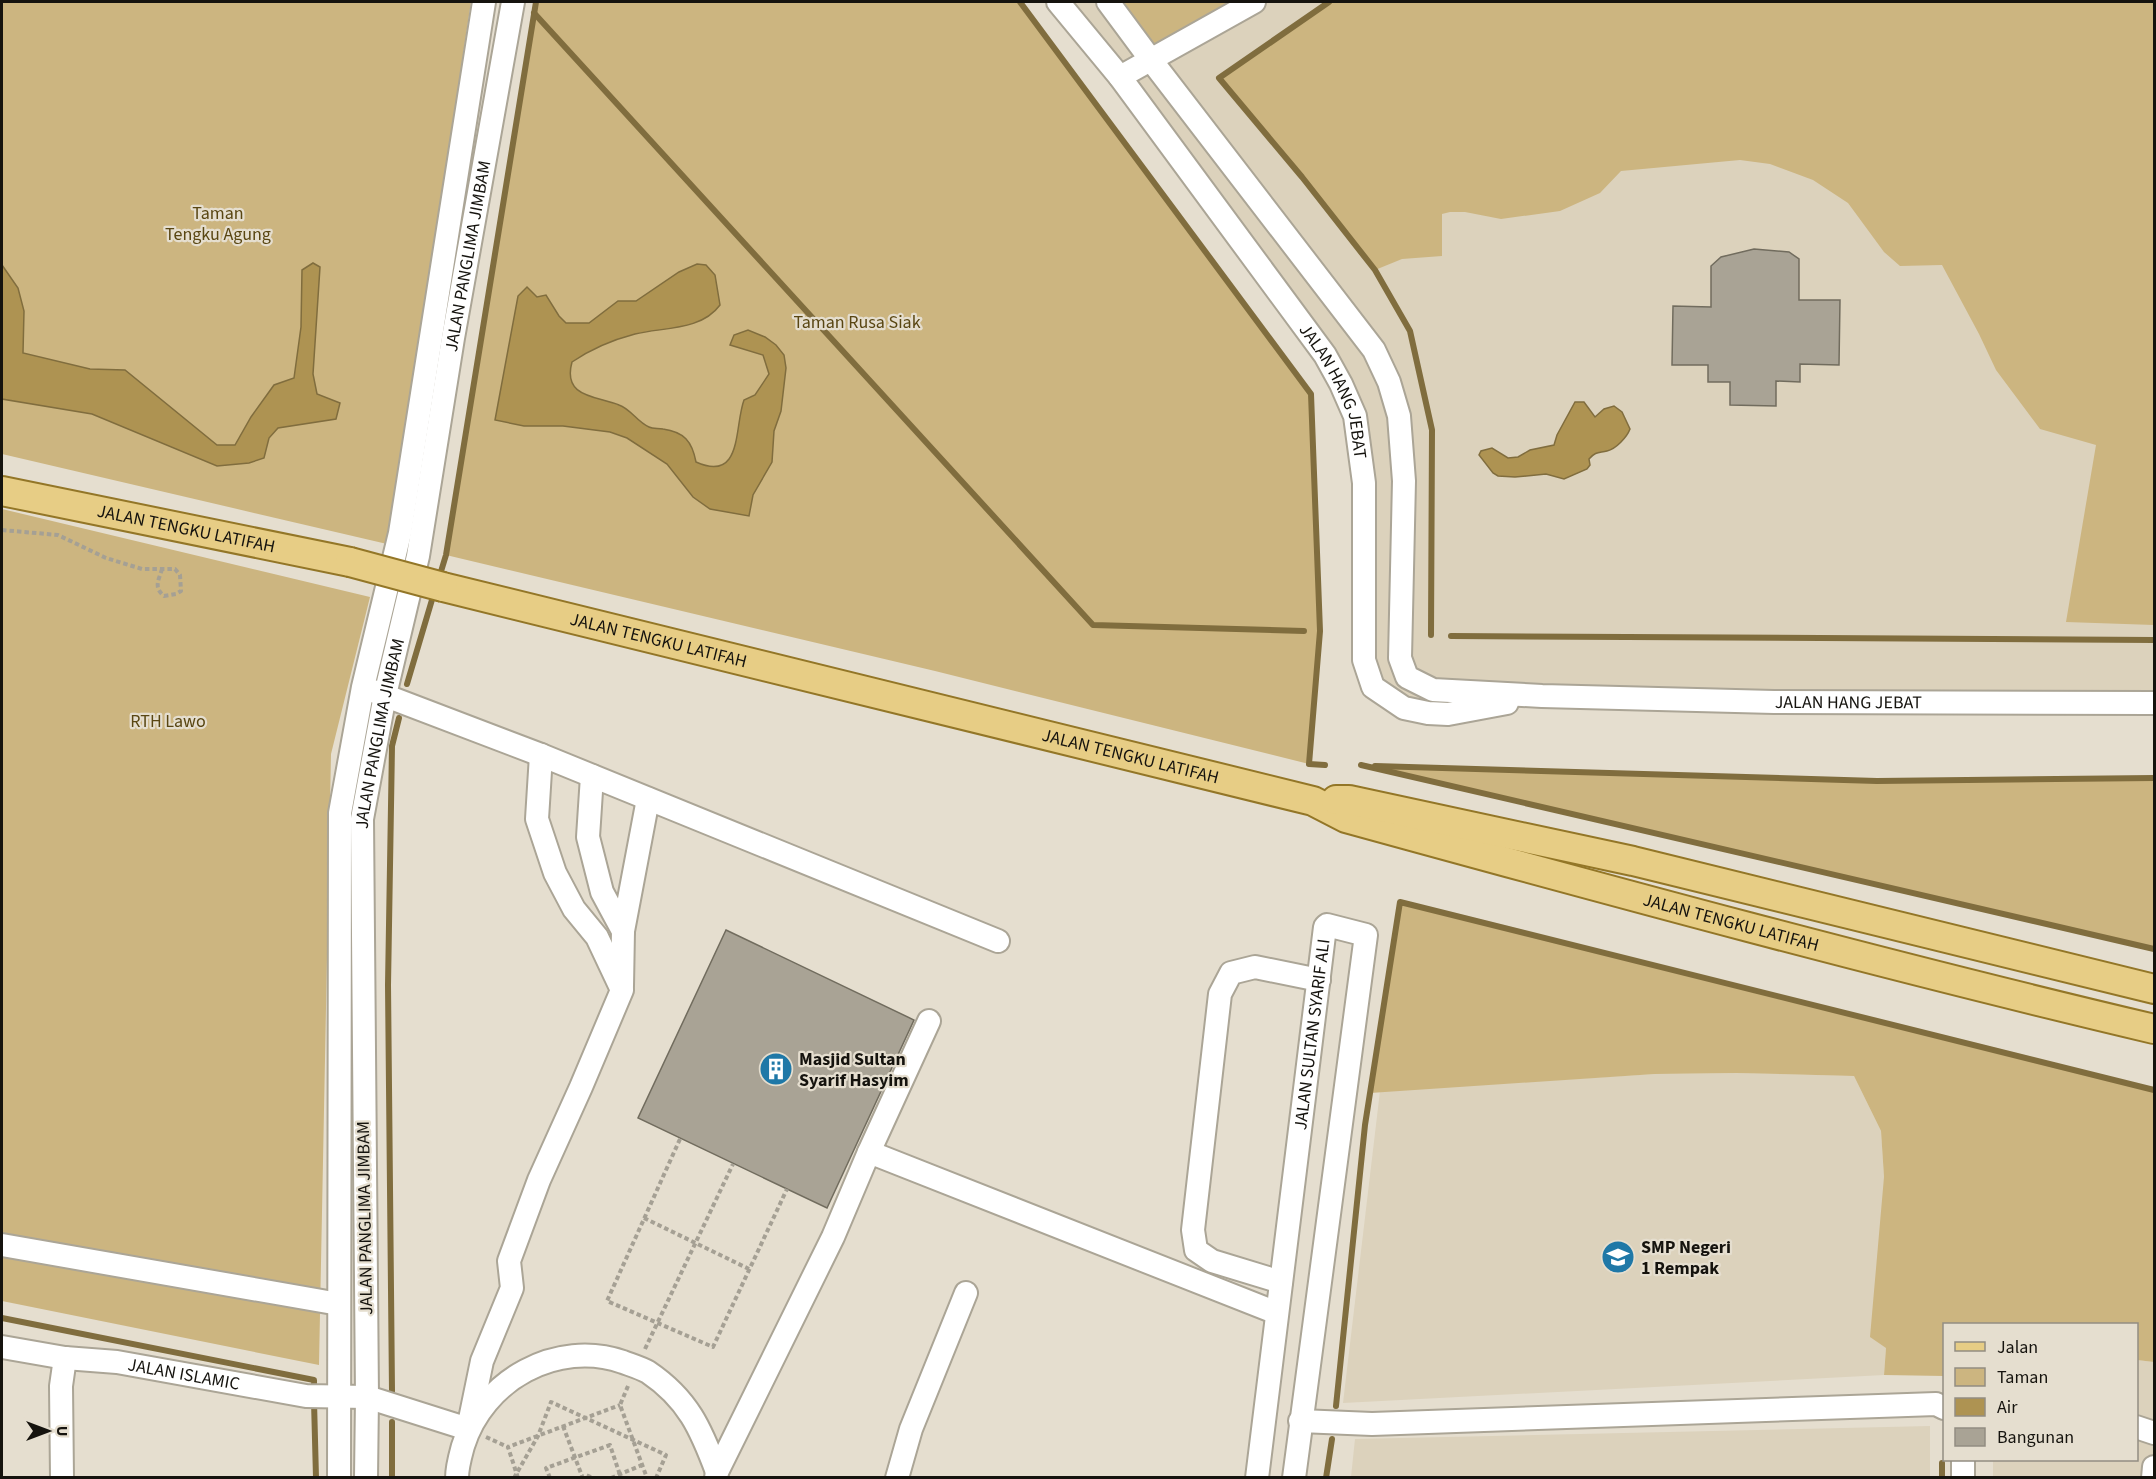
<svg xmlns="http://www.w3.org/2000/svg" width="2156" height="1479" viewBox="0 0 2156 1479" font-family="'Source Sans 3',sans-serif">
<style>
.built{fill:#dcd2bc}
.green{fill:#ccb580}
.water{fill:#ae9352;stroke:#806d3e;stroke-width:1.5}
.lines{fill:none;stroke-linecap:round;stroke-linejoin:round}
.stream{stroke:#806d3e;stroke-width:6}
.building{fill:#a9a395;stroke:#716c5e;stroke-width:1.5}
.minor-casing{stroke:#aba596;stroke-width:26}
.major-casing{stroke:#937627;stroke-width:32}
.path{stroke:#a5a094;stroke-width:4;stroke-dasharray:4.5 3;stroke-linecap:butt}
.minor{stroke:#fff;stroke-width:22}
.major{stroke:#e7cd85;stroke-width:28}
.major-bridge-casing{stroke:#937627;stroke-width:32;stroke-linecap:butt}
.major-bridge{stroke:#e7cd85;stroke-width:28}
.labels{text-anchor:middle;dominant-baseline:central;stroke-width:4.5;stroke-linejoin:round;paint-order:stroke}
.park-label{font-size:18px;fill:#594612;stroke:#e5decf}
.street-label{font-size:18px;fill:#15130e;stroke:#e5decf}
.poi-label{font-size:18px;font-weight:bold;fill:#15130e;stroke:#e5decf;text-anchor:start}
</style>
<rect width="100%" height="100%" fill="#e5decf"/>
<g class="built">
<polygon points="1058,2 2154,2 2154,703 1542,696 1448,714 1373,687 1364,482 1341,384"/>
<polygon points="1736,1073 1854,1076 1881,1131 1884,1177 1886,1348 1884,1375 1343,1403 1380,1091 1655,1074"/>
<polygon points="2137,1360 2154,1362 2154,1477 1993,1478 1993,1460 2136,1460"/>
<polygon points="1930,1426 1930,1477 1351,1477 1355,1439"/>
</g>
<g class="green">
<polygon points="2,2 471,2 411,401 387,544 2,454"/>
<polygon points="536,2 1020,2 1311,394 1320,631 1309,764 935,671 446,555"/>
<polygon points="1122,2 1231,2 1156,47"/>
<polygon points="1329,2 2154,2 2154,625 2066,622 2096,445 2040,429 1996,370 1979,334 1942,265 1900,266 1884,252 1848,203 1813,180 1770,164 1740,160 1621,171 1600,193 1560,211 1501,219 1465,212 1450,212 1442,214 1442,256 1402,259 1375,270 1219,78"/>
<polygon points="2,509 370,597 331,754 319,1365 2,1301"/>
<polygon points="1361,765 1877,781 2154,778 2154,949"/>
<polygon points="1400,902 2154,1090 2154,1362 2137,1360 2136,1324 1944,1324 1944,1376 1884,1375 1886,1348 1870,1337 1884,1177 1881,1131 1854,1076 1736,1073 1655,1074 1370,1093"/>
</g>
<g class="water">
<polygon points="313,263 320,267 313,374 317,394 340,403 336,419 278,428 269,438 264,458 249,463 217,466 92,414 2,399 2,265 18,288 24,311 23,353 90,369 125,370 217,445 235,445 251,417 274,385 294,378 301,327 302,270"/>
<path d="M697,264L706,265L715,275L720,305C701,331 663,327 635,334C612,340 591,349 572,362C562,398 597,396 619,405C631,409 637,422 649,427C653,429 658,428 663,429C684,432 692,441 696,462C743,483 734,427 744,400L755,395L769,374L763,355L730,345L734,335L748,330L765,337L776,345L784,355L786,368L781,411L774,431L772,462L753,495L749,516L710,509L693,497L667,464L627,438L610,432L563,426H524L495,420L518,296L527,287L537,297L546,295L559,316L566,323H589L618,301H636L679,272Z"/>
<path d="M1575,402H1584L1595,417L1604,409L1614,406L1622,412L1630,429C1627,437 1616,449 1607,451C1599,453 1596,451 1589,459L1590,465L1587,469L1564,479L1546,474L1515,477L1498,476L1493,473L1479,455L1481,451L1492,448L1508,458L1518,457L1530,450L1554,445L1557,435Z"/>
</g>
<g class="lines">
<g class="stream">
<polyline points="1020,2 1311,394 1320,631 1309,764 1325,765"/>
<polyline points="1329,2 1219,78 1302,177 1375,270 1410,331 1432,430 1431,635"/>
<polyline points="534,13 1093,625 1304,631"/>
<polyline points="439,578 446,555 536,2"/>
<polyline points="1451,636 2154,640"/>
<polyline points="407,684 434,593"/>
<polyline points="1361,765 2154,949"/>
<polyline points="1375,766 1877,781 2154,778"/>
<polyline points="2,1318 314,1380 314,1391"/>
<polyline points="392,1391 388,985 392,746 399,718"/>
<polyline points="314,1401 316,1478"/>
<polyline points="1336,1406 1365,1125 1400,902 2154,1090"/>
<polyline points="1942,1463 1942,1478"/>
<polyline points="392,1478 392,1422"/>
<polyline points="1326,1478 1332,1439"/>
</g>
</g>
<g class="building">
<polygon points="1754,249 1789,252 1799,259 1799,300 1840,300 1839,365 1800,364 1800,382 1776,381 1776,406 1730,405 1730,382 1708,382 1708,365 1672,365 1673,306 1711,307 1711,266 1721,257"/>
<polygon points="726,930 914,1020 827,1208 638,1118"/>
</g>
<g class="lines">
<g class="minor-casing">
<g id="minor">
<path id="s1" d="M1058,2L1120,77L1325,355L1341,384L1355,416L1364,483V660L1373,687L1404,708L1428,713L1448,714L1507,703"/>
<path id="s2" d="M1108,2L1151,60L1374,350L1389,382L1399,416L1404,481L1400,658L1407,677L1433,690L1542,696L1774,702L2154,703"/>
<polyline points="1120,77 1254,2"/>
<polyline points="373,691 541,755 998,941"/>
<polyline points="592,776 588,837 602,892 623,931 622,986"/>
<polyline points="623,931 648,799"/>
<polyline points="869,1152 929,1021"/>
<polyline points="2,1245 339,1304"/>
<polyline points="1281,1282 1212,1261 1196,1250 1193,1230 1220,994 1231,973 1255,967 1319,980"/>
<path id="s3" d="M2,1347L65,1358L117,1362L306,1396L367,1397L468,1429L482,1361L512,1288L509,1261L539,1180L581,1087L622,990L597,937L574,909L555,873L537,819L541,755"/>
<polyline points="1300,1421 1372,1424 1936,1404 1944,1408"/>
<polyline points="2136,1427 2154,1433"/>
<polyline points="1963,1460 1963,1478"/>
<polyline points="62,1478 61,1386 65,1358"/>
<polyline points="339,1478 340,813 363,687 400,533 484,2"/>
<path id="s4" d="M366,1478L367,1397L362,819L385,695L418,556L453,338L513,2"/>
<path d="M457,1478C457,1467 460,1457 463,1446C483,1380 557,1339 623,1362C631,1365 641,1368 648,1372C688,1399 701,1429 717,1472"/>
<polyline points="716,1478 717,1472 833,1237 869,1152 1277,1313"/>
<polyline points="897,1478 911,1429 966,1293"/>
<path id="s5" d="M1257,1478L1325,927L1327,925L1366,935L1294,1478"/>
<polyline points="2153,1478 2154,1467"/>
</g>
</g>
<g class="major-casing">
<g id="major">
<path id="s6" d="M2,491L350,562"/>
<path id="s7" d="M443,587L1313,801L1346,818C1615,892 1883,965 2154,1029"/>
<polyline points="1336,800 1349,800 1633,861 2154,989"/>
</g>
</g>
<g class="path">
<path d="M2,530L58,535L106,558L142,569H175L180,575L181,591L176,594L164,596C153,587 159,580 162,569"/>
<polyline points="680,1139 607,1301 713,1347 787,1189"/>
<polyline points="644,1218 749,1269"/>
<polyline points="645,1349 733,1164"/>
<polyline points="628,1386 620,1405 647,1478"/>
<polyline points="563,1426 582,1476"/>
<polyline points="486,1437 508,1447"/>
<polyline points="514,1478 538,1436 551,1402 666,1455 656,1478"/>
<polyline points="518,1478 508,1447 620,1405"/>
<polyline points="550,1478 546,1468 610,1445 621,1478"/>
<polyline points="580,1478 586,1475 593,1478"/>
<polyline points="611,1478 642,1465"/>
</g>
<use href="#minor" class="minor"/>
<use href="#major" class="major"/>
<g class="major-bridge-casing">
<polyline id="major-bridge" points="350,562 443,587"/>
</g>
<use href="#major-bridge" class="major-bridge"/>
</g>
<defs>
<g id="building-disc" transform="scale(1.725)"><circle r="9.5" fill="#1f78a7" stroke="#e5decf"/><path d="M-4-6H4V6H1V3H-1V6H-4ZM-2.5-4.3h1.7v1.8h-1.7ZM.8-4.3h1.7v1.8H.8ZM-2.5-1h1.7V.8h-1.7ZM.8-1h1.7V.8H.8Z" fill="#fff"/></g>
<g id="school-disc" transform="scale(1.725)"><circle r="9.5" fill="#1f78a7" stroke="#e5decf"/><path d="M0-5L7-2L0 1L-7-2ZM-4 1L0 2.5L4 1V4Q0 6-4 4Z" fill="#fff"/></g>
</defs>
<g fill-rule="evenodd">
<use href="#building-disc" x="776" y="1069"/>
<use href="#school-disc" x="1618" y="1257"/>
</g>
<g class="labels">
<g class="park-label">
<text x="218" y="213">Taman<tspan x="218" dy="21">Tengku Agung</tspan></text>
<text x="857" y="322">Taman Rusa Siak</text>
<text x="168" y="721">RTH Lawo</text>
</g>
<g class="street-label">
<text stroke="none"><textPath href="#s4" startOffset="1232">JALAN PANGLIMA JIMBAM</textPath></text>
<text stroke="none"><textPath href="#s1" startOffset="480">JALAN HANG JEBAT</textPath></text>
<text stroke="none"><textPath href="#s6" startOffset="188">JALAN TENGKU LATIFAH</textPath></text>
<text stroke="none"><textPath href="#s7" startOffset="222">JALAN TENGKU LATIFAH</textPath></text>
<text stroke="none"><textPath href="#s2" startOffset="1216">JALAN HANG JEBAT</textPath></text>
<text stroke="none"><textPath href="#s4" startOffset="746">JALAN PANGLIMA JIMBAM</textPath></text>
<text stroke="none"><textPath href="#s7" startOffset="708">JALAN TENGKU LATIFAH</textPath></text>
<text stroke="none"><textPath href="#s7" startOffset="1332">JALAN TENGKU LATIFAH</textPath></text>
<text stroke="none"><textPath href="#s5" startOffset="447">JALAN SULTAN SYARIF ALI</textPath></text>
<text transform="translate(365 1218) rotate(-91)">JALAN PANGLIMA JIMBAM</text>
<text stroke="none"><textPath href="#s3" startOffset="184">JALAN ISLAMIC</textPath></text>
</g>
<g class="poi-label">
<text x="799" y="1059">Masjid Sultan<tspan x="799" dy="21">Syarif Hasyim</tspan></text>
<text x="1641" y="1247">SMP Negeri<tspan x="1641" dy="21">1 Rempak</tspan></text>
</g>
</g>
<rect width="2156" height="1479" fill="none" stroke="#15130e" stroke-width="6"/>
<rect x="1943" y="1323" width="195" height="138" fill="#e5decf" stroke="#928d82" stroke-width="1.5"/>
<rect x="1955" y="1342" width="30" height="9" fill="#e7cd85" stroke="#928d82" stroke-width="1.5"/>
<text x="1997" y="1353" font-size="18" fill="#15130e">Jalan</text>
<rect x="1955" y="1368" width="30" height="18" fill="#ccb580" stroke="#928d82" stroke-width="1.5"/>
<text x="1997" y="1383" font-size="18" fill="#15130e">Taman</text>
<rect x="1955" y="1398" width="30" height="18" fill="#ae9352" stroke="#928d82" stroke-width="1.5"/>
<text x="1997" y="1413" font-size="18" fill="#15130e">Air</text>
<rect x="1955" y="1428" width="30" height="18" fill="#a9a395" stroke="#928d82" stroke-width="1.5"/>
<text x="1997" y="1443" font-size="18" fill="#15130e">Bangunan</text>
<g transform="translate(48 1431) rotate(90)" stroke="#e5decf" stroke-width="4.5" paint-order="stroke">
<path d="M0-4.5L10 22L0 15L-10 22Z" fill="#15130e"/>
<text y="-9" font-size="16" font-weight="bold" text-anchor="middle" fill="#15130e">U</text>
</g>
</svg>
